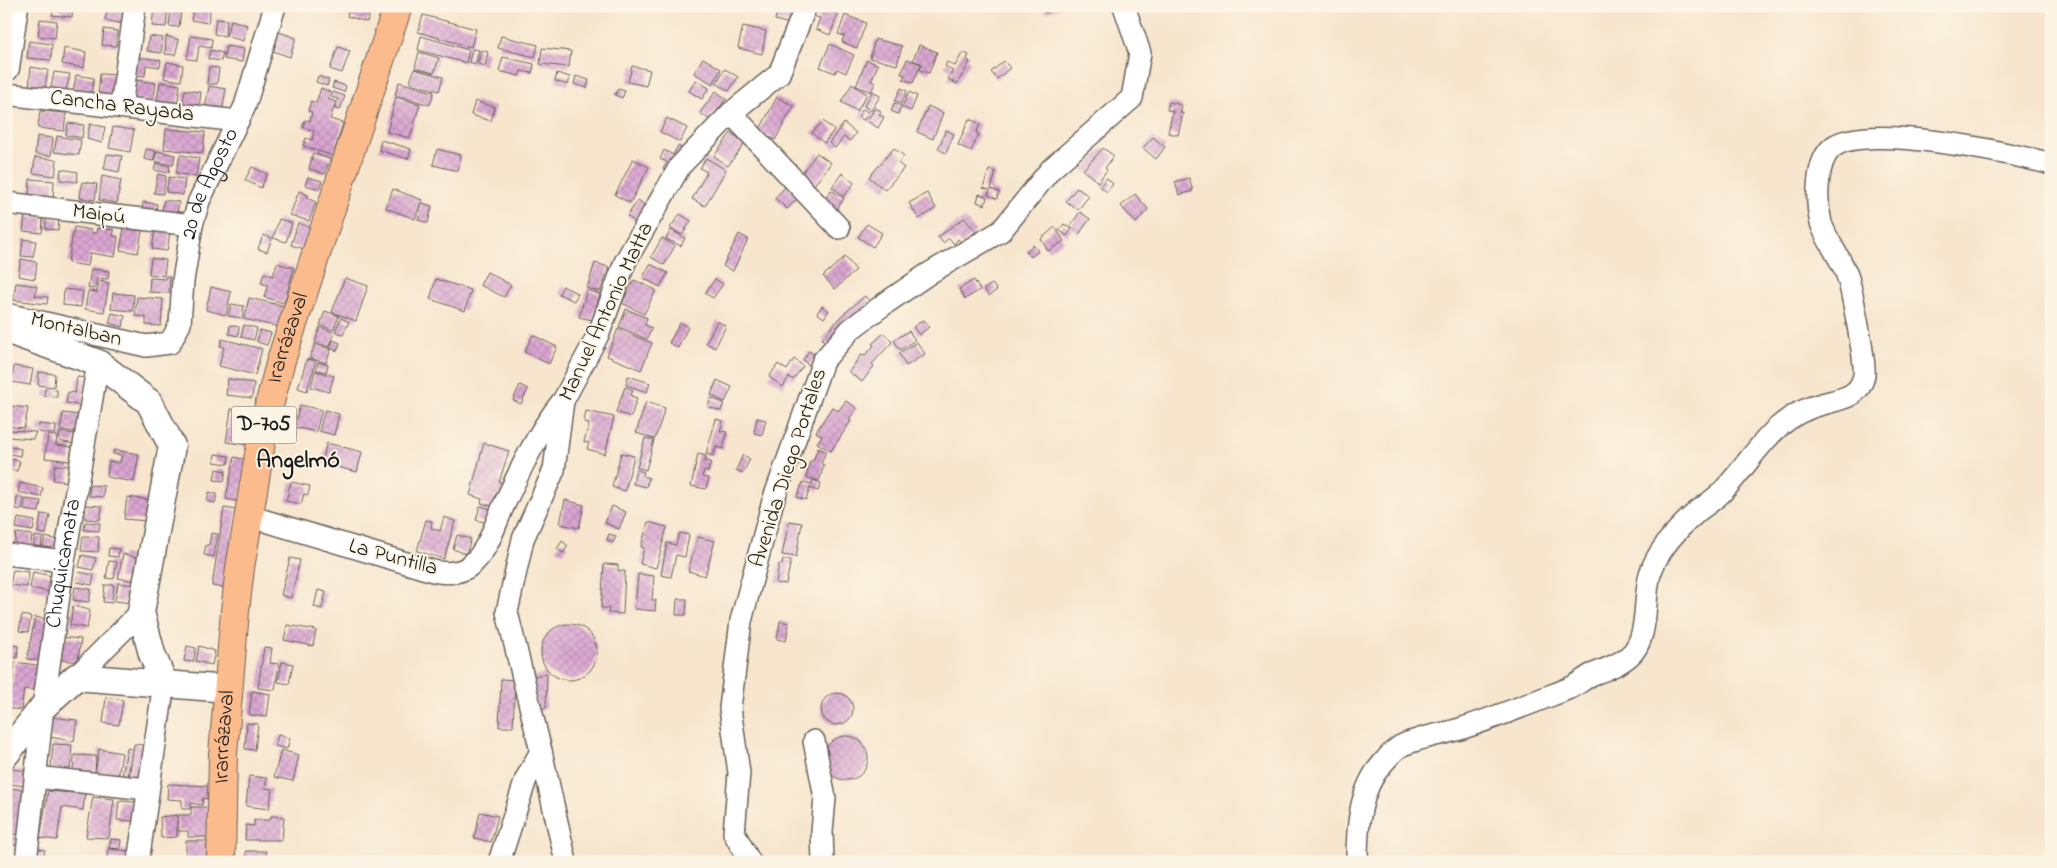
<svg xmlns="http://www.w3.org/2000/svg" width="2057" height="868" viewBox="0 0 2057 868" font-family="'Indie Flower',sans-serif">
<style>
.building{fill:url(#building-cross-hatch)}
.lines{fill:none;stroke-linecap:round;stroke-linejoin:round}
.minor-casing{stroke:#69625a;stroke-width:24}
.tertiary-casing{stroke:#69625a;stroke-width:29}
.primary-casing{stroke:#69625a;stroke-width:30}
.minor{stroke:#fff;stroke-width:21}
.tertiary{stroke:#fff;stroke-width:26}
.primary{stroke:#fbbb8d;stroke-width:28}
.labels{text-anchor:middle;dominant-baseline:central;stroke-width:4;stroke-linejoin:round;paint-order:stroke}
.shield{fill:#fcf5e5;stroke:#5f5d58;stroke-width:1}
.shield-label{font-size:21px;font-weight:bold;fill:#1c1c1c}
.street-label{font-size:22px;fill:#1c1c1c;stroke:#fcf5e5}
.neighbourhood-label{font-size:24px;font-weight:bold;fill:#1c1c1c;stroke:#fcf5e5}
</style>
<defs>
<pattern id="building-cross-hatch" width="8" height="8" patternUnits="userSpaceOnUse" patternTransform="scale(1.25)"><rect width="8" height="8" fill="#daa6d2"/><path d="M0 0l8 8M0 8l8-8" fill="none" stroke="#ba8eb4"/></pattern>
</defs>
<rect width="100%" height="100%" fill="#fcf5e5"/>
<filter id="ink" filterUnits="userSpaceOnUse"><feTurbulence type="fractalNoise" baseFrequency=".02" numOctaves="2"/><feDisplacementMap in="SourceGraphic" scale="10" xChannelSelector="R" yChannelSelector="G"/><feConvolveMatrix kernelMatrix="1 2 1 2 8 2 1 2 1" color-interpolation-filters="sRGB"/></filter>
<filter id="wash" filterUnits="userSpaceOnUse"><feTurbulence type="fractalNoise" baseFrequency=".0096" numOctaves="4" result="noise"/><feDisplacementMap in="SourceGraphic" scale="20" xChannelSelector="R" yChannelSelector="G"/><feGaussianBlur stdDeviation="1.12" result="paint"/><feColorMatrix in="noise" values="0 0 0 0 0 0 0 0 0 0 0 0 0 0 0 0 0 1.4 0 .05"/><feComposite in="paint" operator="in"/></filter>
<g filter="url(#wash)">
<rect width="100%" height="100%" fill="#f7e5cd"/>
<g id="blocks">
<g class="building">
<polygon points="62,6 73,6 72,17 52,15 53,11 61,12"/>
<polygon points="154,6 168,8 166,27 152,26"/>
<polygon points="176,6 211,6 208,23 191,20 193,10"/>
<polygon points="350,6 372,6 367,22 347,16"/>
<polygon points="739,6 763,6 762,12"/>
<polygon points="779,6 794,6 790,24 775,20"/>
<polygon points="816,6 838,14 830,35 816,29 820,18 813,16"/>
<polygon points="1043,6 1060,6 1060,8 1045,13"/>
<polygon points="108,7 127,11 124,24 105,20"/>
<polygon points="171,10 181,11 179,27 169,26"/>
<polygon points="423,15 476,29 471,47 418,32"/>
<polygon points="845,15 866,23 857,48 842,42 844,36 838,34"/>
<polygon points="40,19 57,21 55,38 38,36"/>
<polygon points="216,19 227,20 225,36 214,34"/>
<polygon points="231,20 247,25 243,41 226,36"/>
<polygon points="743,26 766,31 762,54 738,48"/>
<polygon points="104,29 118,31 116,46 102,45"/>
<polygon points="279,32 296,38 290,57 273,51"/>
<polygon points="149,36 163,38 161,53 147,51"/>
<polygon points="166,36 179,40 175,55 165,54"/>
<polygon points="191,36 212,39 211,48 199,46 197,60 187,59"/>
<polygon points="421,36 469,50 466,63 418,50"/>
<polygon points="501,36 538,45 535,57 498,48"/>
<polygon points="875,39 902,46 897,65 870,58"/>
<polygon points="29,41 52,44 51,60 27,58"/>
<polygon points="830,44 854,55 846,73 837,69 835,73 820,67"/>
<polygon points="919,45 937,52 929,73 920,70 922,64 913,60"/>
<polygon points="226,46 244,49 242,62 224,59"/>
<polygon points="338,47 350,51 342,73 330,69"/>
<polygon points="64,48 86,52 84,68 62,64"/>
<polygon points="542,48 571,51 569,67 540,64"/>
<polygon points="472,49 479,50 476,64 469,62"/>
<polygon points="210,50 223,53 221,61 208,59"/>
<polygon points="481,50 488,52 485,66 478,64"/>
<polygon points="419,52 439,58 434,73 415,68"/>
<polygon points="963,52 969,55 967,59 970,62 957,84 948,79 953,71 945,66 947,62 955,66"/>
<polygon points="137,57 161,60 160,67 146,65 145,76 134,75"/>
<polygon points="503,57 534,64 532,73 521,71 519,76 499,71"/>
<polygon points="703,58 721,69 713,84 694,73"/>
<polygon points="907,59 921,64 913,83 903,79 905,75 901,74"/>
<polygon points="867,60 878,65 871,81 875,83 871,92 856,86"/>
<polygon points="1004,61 1010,68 997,79 991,72"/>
<polygon points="167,62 183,65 181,81 164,78"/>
<polygon points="632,66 650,70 646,86 628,82"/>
<polygon points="31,67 48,70 45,88 29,86"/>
<polygon points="209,67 219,68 217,84 207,84"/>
<polygon points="414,69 443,77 439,91 410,83"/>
<polygon points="725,69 738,77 729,91 716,83"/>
<polygon points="54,72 70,74 66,91 51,88"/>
<polygon points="557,73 570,77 568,85 555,81"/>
<polygon points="100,74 117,75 116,97 98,97"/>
<polygon points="76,75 94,78 91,95 73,93"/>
<polygon points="318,76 329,80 327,86 316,82"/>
<polygon points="576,76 589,80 587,88 574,84"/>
<polygon points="136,80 156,83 153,102 133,99"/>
<polygon points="696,80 709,88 702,99 689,91"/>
<polygon points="160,82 180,85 177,107 156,104"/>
<polygon points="334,82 346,86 344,92 332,88"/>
<polygon points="399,82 434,92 430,105 395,95"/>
<polygon points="852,84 867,94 857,111 841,102"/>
<polygon points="209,86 226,89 222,112 205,109"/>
<polygon points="321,88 330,92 328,99 336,102 330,119 343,123 333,156 303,146 306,138 312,140 314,131 303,127 305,120 310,121 312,112 308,111 311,101 316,103"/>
<polygon points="901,88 907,91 901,104 895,101"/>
<polygon points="618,89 625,91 622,98 615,95"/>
<polygon points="185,90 201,92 199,108 182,106"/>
<polygon points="716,91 726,99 710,120 700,113"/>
<polygon points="873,91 880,96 871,111 864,106"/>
<polygon points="333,92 345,96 340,110 335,109 338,99 331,97"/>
<polygon points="909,92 917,96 911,111 902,107"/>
<polygon points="396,97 420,104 410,138 387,132"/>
<polygon points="777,97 794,106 775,140 759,131"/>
<polygon points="475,101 495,107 491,121 471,115"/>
<polygon points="1169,102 1182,105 1180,113 1183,113 1178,135 1168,133 1173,111 1167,110"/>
<polygon points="894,103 901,106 898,114 891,111"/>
<polygon points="928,106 943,113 933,139 917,132"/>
<polygon points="875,108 881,111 879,115 884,117 878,128 867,121"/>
<polygon points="863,109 869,113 864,120 858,117"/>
<polygon points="40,111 66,113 64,131 38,128"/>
<polygon points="667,118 687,128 680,142 660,132"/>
<polygon points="969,119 980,124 976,133 979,134 971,151 958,145"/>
<polygon points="823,121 834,130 824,143 812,133"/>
<polygon points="68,123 84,125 82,138 66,135"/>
<polygon points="844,123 856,133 850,141 844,137 835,148 829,143"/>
<polygon points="90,124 105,127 102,143 87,139"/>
<polygon points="113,127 134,130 130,152 109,148"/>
<polygon points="166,129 205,132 203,153 164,149"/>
<polygon points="946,130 954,134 946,153 938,149"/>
<polygon points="731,133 745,143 728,166 714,156"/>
<polygon points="37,136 53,138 51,156 35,154"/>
<polygon points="57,136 81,140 79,155 54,152"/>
<polygon points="1153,137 1165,147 1156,159 1143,148"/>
<polygon points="381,140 411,149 408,159 379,150"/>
<polygon points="678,146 683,149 671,173 663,169 667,162 660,159 664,150 673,155"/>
<polygon points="894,148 904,156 898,163 904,168 885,190 869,177"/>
<polygon points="1103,148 1114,156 1105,168 1107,170 1098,182 1083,170"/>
<polygon points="146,149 156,151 153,161 144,159"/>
<polygon points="437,149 461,155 458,171 433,165"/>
<polygon points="157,151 175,155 173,165 154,161"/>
<polygon points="313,153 330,159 325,174 309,169"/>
<polygon points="817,153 831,163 812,188 798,178"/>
<polygon points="107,154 122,156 119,172 104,169"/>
<polygon points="180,155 199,158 196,177 176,173"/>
<polygon points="35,157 57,160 55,176 33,173"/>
<polygon points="706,158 726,170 705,206 692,199 707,172 700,168"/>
<polygon points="633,159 649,167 630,203 615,195"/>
<polygon points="156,163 170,166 169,173 154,170"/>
<polygon points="252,167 267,174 261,188 245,180"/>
<polygon points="61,169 78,172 77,182 60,180"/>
<polygon points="989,170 996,172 991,189 999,192 997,199 988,195 990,190 983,188"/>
<polygon points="842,173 854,183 844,196 832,187"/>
<polygon points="158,174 166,176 163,194 154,193"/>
<polygon points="102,176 121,180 117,203 99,200"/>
<polygon points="169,177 185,179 183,195 166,192"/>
<polygon points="308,177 322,181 319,189 305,185"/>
<polygon points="1107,178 1113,184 1107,192 1100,186"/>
<polygon points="1189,178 1193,191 1179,195 1175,182"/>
<polygon points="30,179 54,181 53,199 29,197"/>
<polygon points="82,182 97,184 95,200 80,198"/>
<polygon points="786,186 798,198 787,209 775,198"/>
<polygon points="1077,188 1089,196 1078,210 1066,201"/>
<polygon points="393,189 422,200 415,219 386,208"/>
<polygon points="831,190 844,198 835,212 822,204"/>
<polygon points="299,191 308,195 307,198 316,202 309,221 290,215"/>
<polygon points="927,193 936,208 919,219 909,203"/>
<polygon points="979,194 987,197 985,205 977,202"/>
<polygon points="1135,194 1148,209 1136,223 1121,206"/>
<polygon points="164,200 179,202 176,218 161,215"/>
<polygon points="638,200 649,208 638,224 627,216"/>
<polygon points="143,202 157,204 156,215 142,213"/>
<polygon points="422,203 432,206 428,223 418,220"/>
<polygon points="1080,212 1090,219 1079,234 1070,226"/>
<polygon points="680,214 691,221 682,235 670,228"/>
<polygon points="25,216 43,218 42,233 23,231"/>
<polygon points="46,218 59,219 58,230 46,229"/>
<polygon points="964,218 976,231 962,244 958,239 954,244 949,238 943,243 938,237"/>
<polygon points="279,219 292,223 286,242 273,238"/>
<polygon points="298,223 311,228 304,249 291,245"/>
<polygon points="867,224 882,233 873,247 858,237"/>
<polygon points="1064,224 1072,229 1067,236 1059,230"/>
<polygon points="74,227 91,230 91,233 96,233 97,228 114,230 113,236 118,237 115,257 90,253 88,266 68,263"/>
<polygon points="1055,227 1064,241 1048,251 1041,239"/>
<polygon points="124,228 142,231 138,253 120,250"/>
<polygon points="155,230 170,232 167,251 152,249"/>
<polygon points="671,230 685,238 681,246 666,239"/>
<polygon points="739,234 748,239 733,271 723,266"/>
<polygon points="263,235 272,238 267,252 258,249"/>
<polygon points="662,238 675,246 664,265 651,257"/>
<polygon points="23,239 36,241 33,257 21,256"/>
<polygon points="1033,245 1038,251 1031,257 1026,251"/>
<polygon points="845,257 856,270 835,289 823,276"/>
<polygon points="151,258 166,260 164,276 149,274"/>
<polygon points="21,259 37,262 35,279 18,276"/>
<polygon points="277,263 294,268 284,303 264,297 268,285 261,283 264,273 273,276"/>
<polygon points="595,263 609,267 600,292 587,288"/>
<polygon points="650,264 668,273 660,287 643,278"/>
<polygon points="91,269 109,271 108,279 97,278 95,289 88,288"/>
<polygon points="487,272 511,285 504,297 480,285"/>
<polygon points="166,276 170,277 169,293 149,292 150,278 165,279"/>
<polygon points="345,278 368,286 356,321 332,312"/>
<polygon points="436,279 471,290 465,311 430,299"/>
<polygon points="715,279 723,284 713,298 705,293"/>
<polygon points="634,280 656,290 644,314 622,303"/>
<polygon points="974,280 980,290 965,299 959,289"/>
<polygon points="99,281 109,283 104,312 85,309 88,291 97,292"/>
<polygon points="16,283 37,286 35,296 48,297 47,304 13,300"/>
<polygon points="992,284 997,290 989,296 984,289"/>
<polygon points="563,286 578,294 574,301 559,294"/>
<polygon points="211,287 231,292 226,315 206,310"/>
<polygon points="64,289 83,291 81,307 63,305"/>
<polygon points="587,290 600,294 592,320 579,317"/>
<polygon points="113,293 134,295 133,311 111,309"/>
<polygon points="865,296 871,303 831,346 822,339 840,317"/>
<polygon points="137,297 163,299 161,326 146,325 146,317 135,316"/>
<polygon points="249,298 284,306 279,327 244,319"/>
<polygon points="231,304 244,306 242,318 228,316"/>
<polygon points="822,306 829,311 824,318 817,313"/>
<polygon points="626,309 647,318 645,325 652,328 647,339 619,327"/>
<polygon points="325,311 339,316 333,330 320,325"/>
<polygon points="112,313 125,316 123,327 109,323"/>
<polygon points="341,318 349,322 343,335 335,331"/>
<polygon points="923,320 929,327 919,335 913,327"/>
<polygon points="717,321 726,326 715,348 706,343"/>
<polygon points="680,323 688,327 678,348 669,343"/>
<polygon points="230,325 239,327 238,336 229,334"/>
<polygon points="244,325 257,328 254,340 241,337"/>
<polygon points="320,327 335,333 329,347 315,342"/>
<polygon points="618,329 652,343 641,370 607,356"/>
<polygon points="260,330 271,333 267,345 257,342"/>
<polygon points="909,331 915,340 900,350 894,340"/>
<polygon points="884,333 892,342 872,364 874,366 862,382 849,372 861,355 864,356 874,346 872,344"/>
<polygon points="533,335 557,347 549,364 524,352"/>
<polygon points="222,339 262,349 255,375 219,366 224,347 220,346"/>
<polygon points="333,340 340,343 337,351 330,348"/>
<polygon points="917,342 925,354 906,366 899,353"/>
<polygon points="315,344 331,349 326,363 310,358"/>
<polygon points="809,351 817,356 810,366 803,360"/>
<polygon points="307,359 316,361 307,391 298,388"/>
<polygon points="794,359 803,366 793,380 789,377 783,387 769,377 778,364 787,370"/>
<polygon points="318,362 328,365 326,372 316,370"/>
<polygon points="14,366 33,369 30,385 11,382"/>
<polygon points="315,371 334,376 329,392 311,387"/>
<polygon points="39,372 55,374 54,387 38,385"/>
<polygon points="628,376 650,383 647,392 626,385"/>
<polygon points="77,377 86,378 82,406 66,403 68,392 75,393"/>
<polygon points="228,379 254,383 252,398 226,395"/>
<polygon points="717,380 732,387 725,402 711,395"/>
<polygon points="520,385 528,389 521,404 513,400"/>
<polygon points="625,387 633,390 631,396 637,398 631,417 616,412"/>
<polygon points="45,389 57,390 57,397 44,396"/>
<polygon points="711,398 724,403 721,411 708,407"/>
<polygon points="846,401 857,408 849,419 851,421 831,451 817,443 822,436 816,432 832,407 838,411"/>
<polygon points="646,402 665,408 655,439 636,433"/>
<polygon points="300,405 322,410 316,432 294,427"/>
<polygon points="10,406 28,408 24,428 7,426"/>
<polygon points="231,409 253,412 248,445 226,442"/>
<polygon points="325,410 339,414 334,435 319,431"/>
<polygon points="586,411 614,417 605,454 587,449 589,443 584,442 589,424 584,422"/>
<polygon points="63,413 80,415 77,432 60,430"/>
<polygon points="757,418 766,420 762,435 754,433"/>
<polygon points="716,419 723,421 720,431 727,432 723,449 716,447 713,456 706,454"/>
<polygon points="39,424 56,426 55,434 38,432"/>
<polygon points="9,430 36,432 33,439 8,437"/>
<polygon points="60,432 76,434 74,444 59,441"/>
<polygon points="48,435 57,436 56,445 72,447 70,461 45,458"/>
<polygon points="645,438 654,440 646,470 637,468"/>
<polygon points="327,443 362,452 357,472 321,463"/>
<polygon points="484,443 509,451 499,482 505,484 501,497 495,495 492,506 481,503 482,499 470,495"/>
<polygon points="6,446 21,449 20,456 6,453"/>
<polygon points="818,448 826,451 821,464 824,465 819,481 806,477 810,461 813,461"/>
<polygon points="114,450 139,454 134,482 107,477 109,461 120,463 122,455 113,454"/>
<polygon points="621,453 634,456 625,491 612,487"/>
<polygon points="215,454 229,456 228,464 214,462"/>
<polygon points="698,454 706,456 705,461 711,462 708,472 704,471 702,477 709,478 706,489 691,486"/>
<polygon points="743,455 750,459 743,473 736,470"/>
<polygon points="234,457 247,460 240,502 226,499"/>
<polygon points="6,458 20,461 17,471 10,470 9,464 6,464"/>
<polygon points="55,465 70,466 68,482 53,480"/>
<polygon points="216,469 226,471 224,481 214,480"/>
<polygon points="636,470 644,472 643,476 649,478 646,487 633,484"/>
<polygon points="813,480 821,483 818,491 810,488 806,500 797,497 803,482 812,484"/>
<polygon points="291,482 310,486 308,495 304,494 301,504 286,501"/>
<polygon points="20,483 43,488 41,497 18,492"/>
<polygon points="90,485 104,486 103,497 89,496"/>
<polygon points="209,492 217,494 215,503 207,501"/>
<polygon points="17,497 23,498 22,510 16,509"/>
<polygon points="127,497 150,500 147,521 124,519"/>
<polygon points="25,499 41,501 39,512 24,510"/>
<polygon points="565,500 584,505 579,528 560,524"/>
<polygon points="86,505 102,506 100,520 85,519"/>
<polygon points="480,506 492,509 488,523 476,520"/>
<polygon points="612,506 626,512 619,529 605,523"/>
<polygon points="6,508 12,509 11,517 6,517"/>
<polygon points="224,508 237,510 225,588 212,586"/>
<polygon points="41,514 50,515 46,534 38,533"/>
<polygon points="444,517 455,521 444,559 417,551 426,520 432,521 431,528 440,531"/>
<polygon points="18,518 35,521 33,531 16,528"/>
<polygon points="789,521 802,523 796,557 782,555"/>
<polygon points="85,522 100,523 99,531 84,530"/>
<polygon points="648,522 667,527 656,568 640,564 644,548 641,547"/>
<polygon points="16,533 32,535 30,551 14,548"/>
<polygon points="211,533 218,534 214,557 204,555 206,545 209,545"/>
<polygon points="679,533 689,535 685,557 676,555 671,577 661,575 667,543 676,545"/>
<polygon points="609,534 616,536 613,543 607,540"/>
<polygon points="457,535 471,539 466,554 453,549"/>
<polygon points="35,536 42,537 41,548 33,548"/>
<polygon points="83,536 99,537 98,552 81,551"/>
<polygon points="45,537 58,540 55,552 42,549"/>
<polygon points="698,537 715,541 705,576 688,571"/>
<polygon points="562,541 568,546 563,553 557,549"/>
<polygon points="109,548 119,549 118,557 108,556"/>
<polygon points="123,554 140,558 135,581 118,578"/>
<polygon points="82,555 96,558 93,570 79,567"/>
<polygon points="290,558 300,560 291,598 281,595"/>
<polygon points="783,559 791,560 786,584 776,583 779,564 782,565"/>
<polygon points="109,561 117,562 114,579 106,578"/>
<polygon points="604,564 618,565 618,571 625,571 623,614 608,613 609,608 601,608"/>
<polygon points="13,570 29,572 27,587 10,585"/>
<polygon points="33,572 52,576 49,592 30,588"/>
<polygon points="79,572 94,575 92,585 77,582"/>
<polygon points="638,574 654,576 652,600 656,600 655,611 635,609"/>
<polygon points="118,583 134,585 131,603 115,601"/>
<polygon points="105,585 114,585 112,603 103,602"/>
<polygon points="75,587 91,589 89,602 73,600"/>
<polygon points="318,590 326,592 322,609 314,607"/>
<polygon points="677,599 687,599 686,615 676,615"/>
<polygon points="73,606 90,610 87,628 70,625"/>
<polygon points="22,615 31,617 28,632 19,631"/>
<polygon points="35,617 50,620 44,661 27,659"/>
<polygon points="780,621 789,623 786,641 777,639"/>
<circle cx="569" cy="652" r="28"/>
<polygon points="287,625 316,630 313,646 284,640"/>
<polygon points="58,637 81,639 78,662 56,659"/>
<polygon points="8,644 18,646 17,658 7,657"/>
<polygon points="187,646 196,648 193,662 184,661"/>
<polygon points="199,646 215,651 212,665 196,661"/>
<polygon points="264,647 272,648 270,663 279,664 275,690 258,688"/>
<polygon points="15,662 43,666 40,691 24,689 21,710 6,708 6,686 12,687"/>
<polygon points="282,662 293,664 289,684 278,682"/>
<polygon points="547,673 546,708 539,711 531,677"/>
<polygon points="501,679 515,680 513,727 499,727"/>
<polygon points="252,691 270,694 267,717 249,715"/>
<circle cx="837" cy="709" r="16"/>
<polygon points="106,697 123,700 119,725 103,723"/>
<polygon points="51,717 77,720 74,741 49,737"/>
<polygon points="247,723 258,724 255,750 245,749"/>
<polygon points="278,735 290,738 287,749 275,746"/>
<circle cx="846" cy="758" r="22"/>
<polygon points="53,744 72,745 70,770 51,769"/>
<polygon points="134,744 144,745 140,779 129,778"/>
<polygon points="127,748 132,749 128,778 122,777"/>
<polygon points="99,749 122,753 118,777 95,774"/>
<polygon points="281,750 299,755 293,781 274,777"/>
<polygon points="74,755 96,756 95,774 73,773"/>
<polygon points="10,769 28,771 26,786 8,784"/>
<polygon points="249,776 267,778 265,788 272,789 269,809 246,806"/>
<polygon points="168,784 208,786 207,799 203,798 202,805 191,803 190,809 182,809 182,800 167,799"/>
<polygon points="9,788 26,790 20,835 6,833 6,796 8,796"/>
<polygon points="48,791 85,794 83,810 62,807 57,840 40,838"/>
<polygon points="93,797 114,799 109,838 86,837"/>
<polygon points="119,801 136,802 133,821 117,820"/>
<polygon points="191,807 208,807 209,837 188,837 188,831 178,831 178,815 191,815"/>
<polygon points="480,812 498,816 491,842 474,838"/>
<polygon points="177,815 177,837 161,838 160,817"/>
<polygon points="271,816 284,817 282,840 245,840 246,825 254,826 254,820 270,820"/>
<polygon points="6,837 22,839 20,846 6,844"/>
<polygon points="111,839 121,840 120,849 109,848"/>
<rect x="186" y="841" width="21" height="21"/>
<polygon points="35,848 45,850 42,862 35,862"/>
<polygon points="108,849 130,851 130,861 107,858"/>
<rect x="246" y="851" width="20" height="11"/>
</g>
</g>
</g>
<g filter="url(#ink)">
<use href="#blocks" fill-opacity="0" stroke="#69625a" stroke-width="1"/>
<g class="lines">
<g class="minor-casing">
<g id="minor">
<polyline points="6,94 238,121"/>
<polyline points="121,107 135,6"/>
<polyline points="731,113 839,228"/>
<polyline points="6,203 192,225"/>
<path id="s1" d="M6,314L146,346L170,343L180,324L183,281L192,225L199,201L245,106L275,6"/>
<path d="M249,516L433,571C447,574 461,574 472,564C488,550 495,525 503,507C520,470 536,435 561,403"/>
<polyline points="6,554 64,561"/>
<polyline points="76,677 141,612"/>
<polyline points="814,741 825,798 822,832 823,862"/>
<polyline points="35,777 147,789"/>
<path id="s2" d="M26,862L43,707L64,561L98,363"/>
<polyline points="138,862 164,683"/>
<polyline points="499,862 526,779 541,751"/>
<polyline points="566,862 541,751 507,612 523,539 554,470 563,401 599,333 625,262 680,166 731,113 779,74 806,6"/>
<polyline points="750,862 734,833 739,773 730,708 741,621 773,501 823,361 851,329 883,305 928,274 1001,231 1051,169 1132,98 1140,53 1124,6"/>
<path d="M1357,862C1357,828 1359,789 1383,763C1388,757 1395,749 1401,746C1416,738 1443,734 1460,729C1497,717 1534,702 1570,688C1577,685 1584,679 1591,675C1604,670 1619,665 1629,656C1650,639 1643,598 1650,574C1658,549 1678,528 1698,511C1706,505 1715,499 1722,492C1755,458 1771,417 1822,404C1840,399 1860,398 1864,375C1866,363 1852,292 1848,278C1842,259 1827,242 1821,223C1816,203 1815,161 1833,147C1865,122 2011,153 2051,164"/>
</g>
</g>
<g class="tertiary-casing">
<g id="tertiary">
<polyline points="6,68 15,6"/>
<polyline points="6,330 98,363 149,402 172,446 141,612 152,654 164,683"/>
<polyline points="6,754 43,707 76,677 228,689"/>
</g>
</g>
<g class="primary-casing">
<g id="primary">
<path id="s3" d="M221,862L223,754L235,611L240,568L264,425L281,360L398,6"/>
</g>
</g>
<use href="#minor" class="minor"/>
<use href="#tertiary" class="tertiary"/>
<use href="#primary" class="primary"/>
</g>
</g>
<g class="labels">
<rect class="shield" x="231.5" y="406.5" width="65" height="37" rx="4"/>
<g class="shield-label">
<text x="264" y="425">D-705</text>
</g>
<g class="street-label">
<text transform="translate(122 107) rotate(7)">Cancha Rayada</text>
<text stroke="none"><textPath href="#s1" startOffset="334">20 de Agosto</textPath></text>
<text transform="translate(99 215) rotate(7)">Maipú</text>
<text transform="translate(607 312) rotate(-65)">Manuel Antonio Matta</text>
<text transform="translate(76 330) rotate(13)">Montalban</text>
<text stroke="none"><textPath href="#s3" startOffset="530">Irarrázaval</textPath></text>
<text transform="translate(789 468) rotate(-72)">Avenida Diego Portales</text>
<text transform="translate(393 558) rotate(15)">La Puntilla</text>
<text stroke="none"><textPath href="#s2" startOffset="301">Chuquicamata</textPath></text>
<text stroke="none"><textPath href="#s3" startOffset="125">Irarrázaval</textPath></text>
</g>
<g class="neighbourhood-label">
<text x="298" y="461">Angelmó</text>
</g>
</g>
<rect width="2057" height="868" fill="none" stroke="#fcf5e5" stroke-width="25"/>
</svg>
